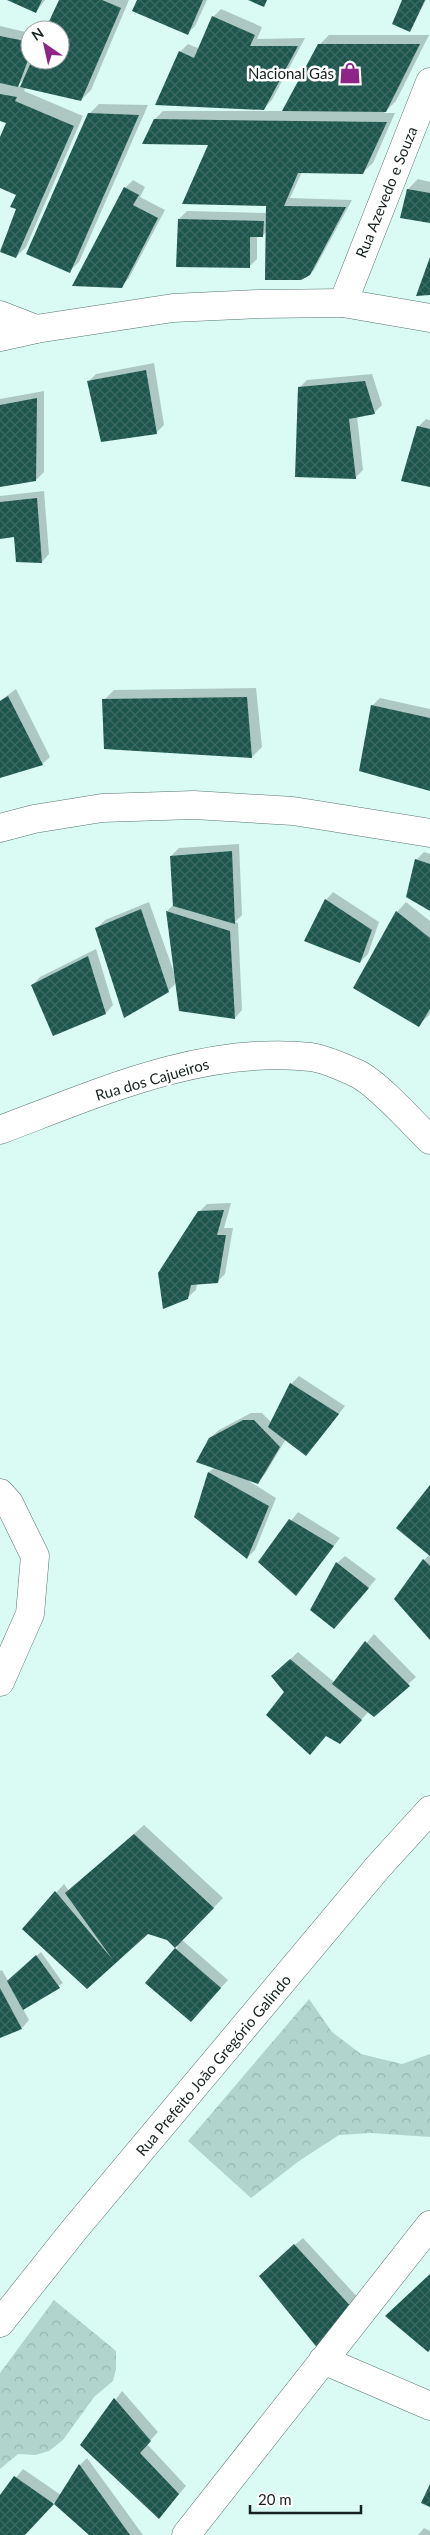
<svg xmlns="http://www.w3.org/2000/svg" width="430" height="2535" viewBox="0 0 430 2535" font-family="Lato,sans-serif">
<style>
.forest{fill:url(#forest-crowns)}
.shadow{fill:#0003;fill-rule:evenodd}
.building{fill:url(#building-cross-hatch)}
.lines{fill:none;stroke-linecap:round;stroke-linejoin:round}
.minor-casing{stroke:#56756e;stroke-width:29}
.tertiary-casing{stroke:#56756e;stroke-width:29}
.secondary-casing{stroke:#56756e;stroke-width:29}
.minor{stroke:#fff;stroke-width:28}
.tertiary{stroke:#fff;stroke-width:28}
.secondary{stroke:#fff;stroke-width:28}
.labels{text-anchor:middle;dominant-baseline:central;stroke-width:5;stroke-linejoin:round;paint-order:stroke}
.poi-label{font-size:15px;fill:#15211f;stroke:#fff;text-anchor:end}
.street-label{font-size:15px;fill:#15211f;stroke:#fff}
</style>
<defs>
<pattern id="forest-crowns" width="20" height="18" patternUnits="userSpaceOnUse" patternTransform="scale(1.25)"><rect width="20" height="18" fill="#b1d5cd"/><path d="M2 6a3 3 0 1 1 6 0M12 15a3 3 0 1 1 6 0" fill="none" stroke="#97b7b0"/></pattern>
<pattern id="building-cross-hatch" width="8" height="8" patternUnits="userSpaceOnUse" patternTransform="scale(1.25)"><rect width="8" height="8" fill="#1d564d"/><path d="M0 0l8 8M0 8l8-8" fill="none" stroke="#3c6a63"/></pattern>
</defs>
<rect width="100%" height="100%" fill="#d9fbf4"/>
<g class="forest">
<polygon points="309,1999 332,2032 361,2054 402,2064 430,2054 430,2137 371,2133 339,2135 299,2161 251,2198 188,2141"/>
<polygon points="54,2300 116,2351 116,2369 113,2381 94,2397 63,2440 49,2451 35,2455 18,2454 0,2469 0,2373"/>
</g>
<g class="shadow">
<polygon points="10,0 45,0 36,12"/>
<path d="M60,0H129L91,90L81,100L26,87L24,91L83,116L26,247L16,257L0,250L18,209V194L0,186V140L8,123L0,119V26L30,33V60H60V30H47ZM25,78L22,87L17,86Z"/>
<polygon points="138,0 207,0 195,26 188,33"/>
<polygon points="403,0 426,0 410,31"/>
<polygon points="221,9 262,27 257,39 305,38 272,100 264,108 180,52 188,44 200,49 213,17"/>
<polygon points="329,35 429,35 396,101 384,113 395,113 373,163 362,173 302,172 290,198 352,200 314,270 306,278 266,278 267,231 262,236 257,236 257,259 249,267 179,219 187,211 268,213 268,204 212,140 155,119 163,111 283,111 319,45"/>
<polygon points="99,104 148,105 79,262 69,272 89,114"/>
<polygon points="418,179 430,182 430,222 408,189"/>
<polygon points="133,180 145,187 140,197 165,210 129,278 121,287 125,188"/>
<polygon points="154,363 164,425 156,433 88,382 96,374"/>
<polygon points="372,374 382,405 374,413 357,416 363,470 355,478 299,388 307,380"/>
<polygon points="44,391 44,472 36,480 0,486 0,399"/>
<polygon points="426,419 430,420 430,485 418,427"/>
<polygon points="44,491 49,554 42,562 15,536 0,538 0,496"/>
<polygon points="256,688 262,747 252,757 104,700 114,690"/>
<polygon points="16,689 50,757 42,764 0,777 0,701"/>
<polygon points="380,698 430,709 430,790 372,706"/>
<polygon points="239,844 242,915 235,922 238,923 242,1010 235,1018 176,983 168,991 97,928 105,920 149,902 176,978 167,911 174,904 171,856 179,848"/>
<polygon points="424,852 430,854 430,910 416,860"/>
<polygon points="333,892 379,922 368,954 360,962 326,900"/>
<polygon points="406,902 430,921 430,1014 419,1025 397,912"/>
<polygon points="96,949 113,1005 106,1013 33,985 40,977"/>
<polygon points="231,1203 224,1228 233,1228 225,1274 217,1282 197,1284 196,1290 187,1298 199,1212 207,1204"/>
<polygon points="299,1376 345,1406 313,1447 286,1439 265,1474 257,1482 241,1476 276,1498 255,1550 247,1558 195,1516 209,1472 215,1467 210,1438 219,1430 251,1413 262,1413 272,1423 291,1384"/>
<polygon points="430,1487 430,1638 424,1560 430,1554"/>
<polygon points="298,1512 340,1538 296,1594 259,1562"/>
<polygon points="345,1556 376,1579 341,1620 337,1563"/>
<polygon points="374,1634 416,1677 374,1715 369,1711 348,1735 285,1692 273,1676 298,1652 334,1682"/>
<polygon points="144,1825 223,1898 182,1940 228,1980 191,2021 147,1983 178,1947 168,1939 148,1933 114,1962 23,1929 64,1884 69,1891"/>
<polygon points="41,1952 63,1983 23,2009 29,2020 22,2028 0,2036 0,1971 2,1970 8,1981"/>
<polygon points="303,2238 361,2301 327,2341 268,2268"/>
<polygon points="122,2391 158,2432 147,2444 186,2486 166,2509 82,2445"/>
<polygon points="87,2458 143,2535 91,2535 54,2502 23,2535 0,2535 0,2497 23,2469 61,2495 80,2465"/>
<polygon points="424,2528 430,2531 430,2535 418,2535"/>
</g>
<g class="building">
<polygon points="7,0 42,0 36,13"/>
<polygon points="59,0 102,0 121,8 81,101 20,87 32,60 60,60 60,30 45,30"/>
<polygon points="137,0 203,0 188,35 132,11"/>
<polygon points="248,0 267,0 264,7"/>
<polygon points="402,0 425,0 410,32 392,24"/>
<polygon points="212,16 255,35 250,46 298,46 264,110 155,105 179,51 194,58"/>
<polygon points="0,36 30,42 30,55 18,87 0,83"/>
<polygon points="318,44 420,44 386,112 282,111"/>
<polygon points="0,94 17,97 15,101 74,126 16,258 0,252 16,209 10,207 16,195 0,188 0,137 6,123 0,121"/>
<polygon points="88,113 139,115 70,273 26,254"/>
<polygon points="154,119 220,120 387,122 363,174 298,173 284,206 346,207 310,275 301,280 265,280 266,206 182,204 208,145 142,144"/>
<polygon points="124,187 139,195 133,205 158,218 122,288 72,286"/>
<polygon points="407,189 430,193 430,223 400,218"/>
<polygon points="178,219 264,221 263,237 250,237 250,268 176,267"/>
<polygon points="430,257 430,295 416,296"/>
<polygon points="146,370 157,434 101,442 87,381"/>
<polygon points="365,381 375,414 349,419 356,479 295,477 298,387"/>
<polygon points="37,398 36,481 0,487 0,405"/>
<polygon points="417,426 430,429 430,487 401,481"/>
<polygon points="37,498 42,563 16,562 14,537 0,539 0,502"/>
<polygon points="8,696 43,765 0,778 0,701"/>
<polygon points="247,697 252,758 104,749 102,699"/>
<polygon points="371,705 430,718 430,791 359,771"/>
<polygon points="232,851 235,924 173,906 170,856"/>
<polygon points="415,859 430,864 430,911 406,897"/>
<polygon points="325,899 372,930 360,963 304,941"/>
<polygon points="141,909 169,992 124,1018 95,928"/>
<polygon points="166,911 230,931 235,1019 179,1011"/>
<polygon points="396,911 430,938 430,1009 419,1027 353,988"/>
<polygon points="88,956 106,1014 53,1036 31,985"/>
<polygon points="224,1210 217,1235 226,1235 218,1283 191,1285 188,1299 163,1309 158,1273 198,1211"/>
<polygon points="290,1383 339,1414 306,1456 268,1427"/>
<polygon points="243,1420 254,1420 280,1447 258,1484 196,1462 209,1438"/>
<polygon points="208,1472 269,1506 247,1559 194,1517"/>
<polygon points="430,1485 430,1556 396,1528"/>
<polygon points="289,1519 334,1546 296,1596 258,1562"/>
<polygon points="423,1559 430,1566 430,1640 394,1599"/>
<polygon points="336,1562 369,1588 334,1629 310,1610"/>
<polygon points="365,1641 410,1686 374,1717 332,1684"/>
<polygon points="290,1659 362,1720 340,1744 326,1736 310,1755 266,1715 284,1692 271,1676"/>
<polygon points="134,1834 214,1908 175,1948 167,1940 148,1934 87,1989 22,1929 55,1891 113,1960 65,1893"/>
<polygon points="175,1948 221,1988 191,2022 145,1983"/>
<polygon points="36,1955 60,1988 23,2010 7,1981"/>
<polygon points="0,1988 22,2029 0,2038"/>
<polygon points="294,2244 354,2310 319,2350 259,2276"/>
<polygon points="430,2274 430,2350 428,2352 385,2316"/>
<polygon points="114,2398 151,2441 140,2453 179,2494 159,2519 80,2445"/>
<polygon points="79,2464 130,2535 89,2535 54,2504"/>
<polygon points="14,2476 54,2504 25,2535 0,2535 0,2495"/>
<polygon points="430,2484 430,2507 421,2503"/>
</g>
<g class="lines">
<g class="minor-casing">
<g id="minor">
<polyline points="343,303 430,82"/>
<polyline points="0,315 36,329"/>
<path d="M0,1130C98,1093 204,1045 311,1057C325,1059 345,1068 358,1074C378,1084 413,1123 430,1140"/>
<polyline points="0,1493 9,1503 35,1556 30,1614 0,1682"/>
<polyline points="323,2360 430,2406"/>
<polyline points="186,2535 430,2225"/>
</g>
</g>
<g class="tertiary-casing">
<polyline id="tertiary" points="0,337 36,329 173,308 259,304 343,303 430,318"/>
</g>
<g class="secondary-casing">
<g id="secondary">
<polyline points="0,828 34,819 102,808 194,805 293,811 430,833"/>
<polyline points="0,2323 74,2230 378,1867 430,1810"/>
</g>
</g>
<use href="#minor" class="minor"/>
<use href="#tertiary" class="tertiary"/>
<use href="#secondary" class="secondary"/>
</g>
<defs>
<g id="shop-bare" transform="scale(1.725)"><path d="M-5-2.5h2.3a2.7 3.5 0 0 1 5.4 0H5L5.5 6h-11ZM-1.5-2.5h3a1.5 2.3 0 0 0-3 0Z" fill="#8f2488" stroke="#fff" stroke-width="2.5" paint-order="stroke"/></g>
</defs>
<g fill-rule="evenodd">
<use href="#shop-bare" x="350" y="73"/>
</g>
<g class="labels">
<g class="poi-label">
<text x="334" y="73">Nacional Gás</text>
</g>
<g class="street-label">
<text transform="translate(386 192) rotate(-68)">Rua Azevedo e Souza</text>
<text transform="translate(152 1079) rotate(-16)">Rua dos Cajueiros</text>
<text transform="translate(213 2065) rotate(-50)">Rua Prefeito João Gregório Galindo</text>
</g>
</g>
<g transform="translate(45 45) rotate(326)"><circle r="24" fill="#ffffff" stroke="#a1a6a5"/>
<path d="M0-4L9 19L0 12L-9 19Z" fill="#8f2488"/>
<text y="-8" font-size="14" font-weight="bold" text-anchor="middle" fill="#15211f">N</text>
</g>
<path d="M250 2505v8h111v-8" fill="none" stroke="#15211f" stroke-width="2.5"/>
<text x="258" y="2505" font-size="15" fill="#15211f" stroke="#ffffff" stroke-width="4" paint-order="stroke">20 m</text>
</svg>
